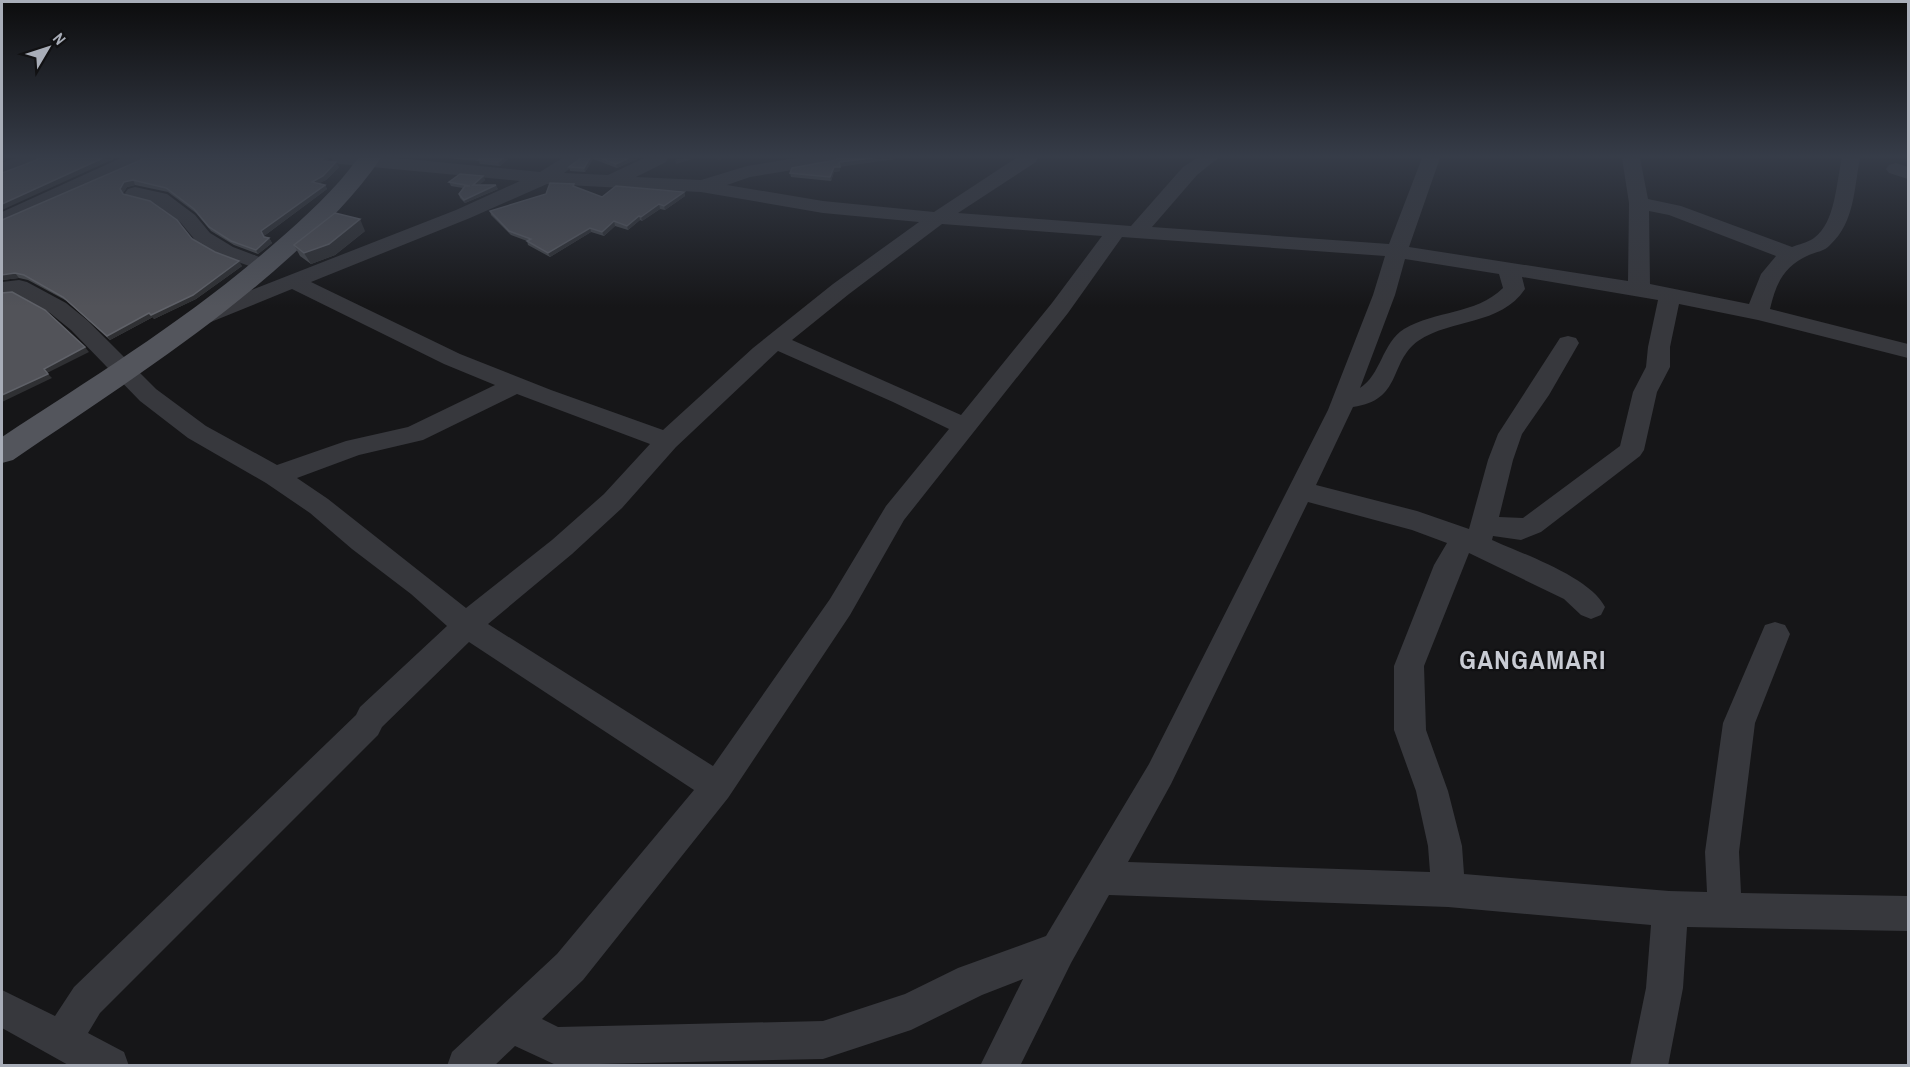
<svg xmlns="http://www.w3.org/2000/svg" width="1910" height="1067" viewBox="0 0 1910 1067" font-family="'Archivo Narrow',sans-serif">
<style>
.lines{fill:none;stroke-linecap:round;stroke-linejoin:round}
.minor{fill:#37383d;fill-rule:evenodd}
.major{fill:#53555c;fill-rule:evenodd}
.wall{fill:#47494d}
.shaded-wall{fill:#2f3033}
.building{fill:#525359;stroke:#5f6168;stroke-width:1.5}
.labels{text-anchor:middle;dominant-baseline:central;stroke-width:4.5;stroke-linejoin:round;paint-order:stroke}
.district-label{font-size:26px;font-weight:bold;letter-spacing:1.5px;fill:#c9ccd4;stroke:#111113}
</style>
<rect width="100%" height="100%" fill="#161618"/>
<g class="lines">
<g class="minor">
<polygon points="15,158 41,158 39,162 2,176 2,163"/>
<polygon points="121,158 145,158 143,162 2,225 2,212"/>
<path d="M331,158H397L540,172L562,158H584L564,173L608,175L644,158H668L666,162L636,177L701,180L747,166L796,158H838L836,162L829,164L750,177L727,185L823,201L934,212L1016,158H1038L1036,162L958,213L1131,226L1183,167L1197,158H1218L1197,175L1152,227L1389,244L1422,158H1440L1409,247L1628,281L1629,203L1622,158H1640L1648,199L1681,206L1792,247C1799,244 1807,243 1814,238C1836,222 1836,182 1842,158H1860C1854,188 1855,222 1830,245C1825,251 1816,252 1809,255C1784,266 1776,283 1770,309L1908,344V358L1758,320L1679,304L1670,347V367L1657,392L1644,450L1640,456L1541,532L1521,540L1493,536L1492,540C1523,554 1590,577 1605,607L1601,615L1591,619L1581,615L1564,599L1469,553L1424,666L1426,730L1448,791L1462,846L1464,874L1669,891L1707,892L1705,852L1723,723L1765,625L1775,622L1785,625L1790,634L1755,723L1739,852L1741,893L1908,896V931L1687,927L1683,988L1668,1066H1630L1646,988L1651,925L1448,907L1109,895L1071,963L1020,1066H980L1023,979L982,995L911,1030L823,1059L556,1065L515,1046L494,1066H447L452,1052L557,954L694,790L469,642L382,727L378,735L100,1013L88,1033L124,1052L129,1066H70L2,1028V990L55,1016L74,987L356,715L360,707L447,626L411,594L352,549L310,513L266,483L188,438L140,401L71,330L50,313L16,294L2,296V282L19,280L27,282L66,303L87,320L156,389L206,426L277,465L346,441L408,427L495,385L444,364L292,289L211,322L203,324L195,322L192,317L195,312L456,210L520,181L340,164L333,162ZM547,184L701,192L823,213L919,222L833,284L753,348L663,430L551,390L460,354L311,282L470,218ZM1649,211L1669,215L1776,256L1761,274L1749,304L1650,284ZM942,224L1102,236L1052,303L961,415L792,340L849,294ZM1122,237L1385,256L1373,295L1328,410L1149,764L1046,936L958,968L905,994L823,1021L558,1027L542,1019L583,980L728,798L850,615L904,520L1068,313ZM1405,259L1499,274L1503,288C1475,315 1436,310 1404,329C1382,343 1381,375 1360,388L1395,295ZM1522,277L1658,300L1648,347L1646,367L1633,392L1620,446L1523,518L1499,517L1513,460L1522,434L1549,395L1579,343L1576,338L1568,336L1560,338L1498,434L1488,460L1469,529L1417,511L1316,485L1353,407C1403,400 1388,363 1418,341C1452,318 1500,326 1525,289ZM778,351L893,402L949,429L886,506L830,599L713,766L488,624L572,554L622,508L676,447ZM517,394L650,444L604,494L552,540L466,608L328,499L297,478L359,455L423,440ZM1308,502L1412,530L1447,543L1434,565L1394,666V730L1416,791L1428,846L1430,872L1128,862L1171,784Z"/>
<polygon points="1896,163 1908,167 1908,179 1889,173 1886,169 1889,165"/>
<polygon points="135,187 167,194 195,215 210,233 233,247 273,262 277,266 273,270 266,272 219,255 196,241 181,223 154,203 128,197 125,193 128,189"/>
</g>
<path class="major" d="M358,158H381C356,195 325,225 292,255C206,333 108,395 13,460L2,463V437C95,376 191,317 275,243C305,217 335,190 358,158Z"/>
</g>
<g class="wall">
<polygon points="142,158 330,158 327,162 339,167 326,180 319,183 325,185 327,189 264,236 269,238 272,243 258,254 234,245 211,231 196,213 168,192 135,185 127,187 123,193 123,194 215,252 242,266 196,299 154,319 153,317 110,340 67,301 28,280 19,278 2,280 2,220 141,160"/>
<polygon points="446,158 509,158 500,166 480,164 479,161"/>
<polygon points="581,158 639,158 617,168 593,159 585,172 570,171 569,167"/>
<polygon points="895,159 840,166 840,171 834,172 831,181 791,177 790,173 836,160"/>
<polygon points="483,176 485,180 479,185 498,189 465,203 460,198 459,194 463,188 451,186 449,182"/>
<polygon points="574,184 575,187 602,197 684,192 685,196 665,210 660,209 642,221 640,220 628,230 615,226 604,236 591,232 550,257 528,245 527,241 511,235 491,215 490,211 546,194"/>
<polygon points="365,231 335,255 311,264 300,256 294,245"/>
</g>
<g class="shaded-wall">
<polygon points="2,158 8,158 2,162"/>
<polygon points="103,158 116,158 2,210 2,204"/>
<polygon points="324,158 330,158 324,165 321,161"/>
<polygon points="503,158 509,158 500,166 498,162"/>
<polygon points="590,158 593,158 593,159 585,172 584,168"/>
<polygon points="629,158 639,158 617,168 616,164"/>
<polygon points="681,158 696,158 676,164 675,160"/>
<polygon points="718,158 728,158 718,160"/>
<polygon points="873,158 895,158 895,159 839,167 839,162"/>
<polygon points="336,162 339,167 326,180 314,186 312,182"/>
<polygon points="834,167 840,167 840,171 834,172 831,181 830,177"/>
<polygon points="483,176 485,180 475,189 473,185"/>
<polygon points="133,180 135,185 127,187 123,193 120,189 124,182"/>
<polygon points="325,185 327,189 264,236 266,241 269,238 272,243 258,254 256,250 261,231"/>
<polygon points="496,185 498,189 465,203 464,200"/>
<polygon points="684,192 685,196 665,210 664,206"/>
<polygon points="659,204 660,209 642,221 641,217"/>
<polygon points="639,216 640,220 628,230 627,226"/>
<polygon points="360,219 365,231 335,255 311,264 304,253"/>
<polygon points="614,221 615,226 604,236 602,232"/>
<polygon points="590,228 591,232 550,257 548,253"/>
<polygon points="239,261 242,266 196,299 154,319 151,315"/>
<polygon points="15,273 19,278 2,280 2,275"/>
<polygon points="149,313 153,317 110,340 107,336"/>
<polygon points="85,347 89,352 47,373 44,369"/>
<polygon points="48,374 52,378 2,402 2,395"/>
</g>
<g class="building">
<polygon points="38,158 103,158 2,204 2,173 37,160"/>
<polygon points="142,158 324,158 321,161 336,162 323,176 312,182 325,185 261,231 264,237 269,238 256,250 231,241 209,227 194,209 166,188 133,180 124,182 120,189 123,194 150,201 177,220 192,239 215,252 239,261 193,295 151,315 149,313 107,336 63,297 24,275 15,273 2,275 2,220 141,160"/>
<polygon points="480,158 503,158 498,162 478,160"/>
<polygon points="581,158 590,158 584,168 569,167"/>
<polygon points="600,158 629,158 616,164"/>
<polygon points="837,158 873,158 839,162 840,167 834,167 830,177 790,173 792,168 836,160"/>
<polygon points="460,174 483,176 473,185 496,185 464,200 459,194 465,186 470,186 449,182"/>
<polygon points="550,183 574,184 573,186 602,197 616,186 684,192 664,206 659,204 641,217 639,216 627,226 614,221 602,232 590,228 548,253 527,241 531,239 509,231 490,211 546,194"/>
<polygon points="335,213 360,219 329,244 304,253 294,245"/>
<polygon points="12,292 45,310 85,347 44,369 48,374 2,395 2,293"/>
</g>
<linearGradient id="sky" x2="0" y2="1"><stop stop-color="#0c0c0d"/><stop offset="0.51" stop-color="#363c48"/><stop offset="1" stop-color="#363c48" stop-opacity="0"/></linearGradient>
<rect width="1910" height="307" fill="url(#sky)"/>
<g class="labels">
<g class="district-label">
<text x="1533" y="659">GANGAMARI</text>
</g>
</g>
<rect width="1910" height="1067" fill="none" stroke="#a8adb8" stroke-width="6"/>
<g transform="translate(48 48) rotate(51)" stroke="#111113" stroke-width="4.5" paint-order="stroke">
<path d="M0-4.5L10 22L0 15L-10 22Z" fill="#a8adb8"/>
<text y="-9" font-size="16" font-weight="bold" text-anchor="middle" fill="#a8adb8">N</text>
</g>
</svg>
